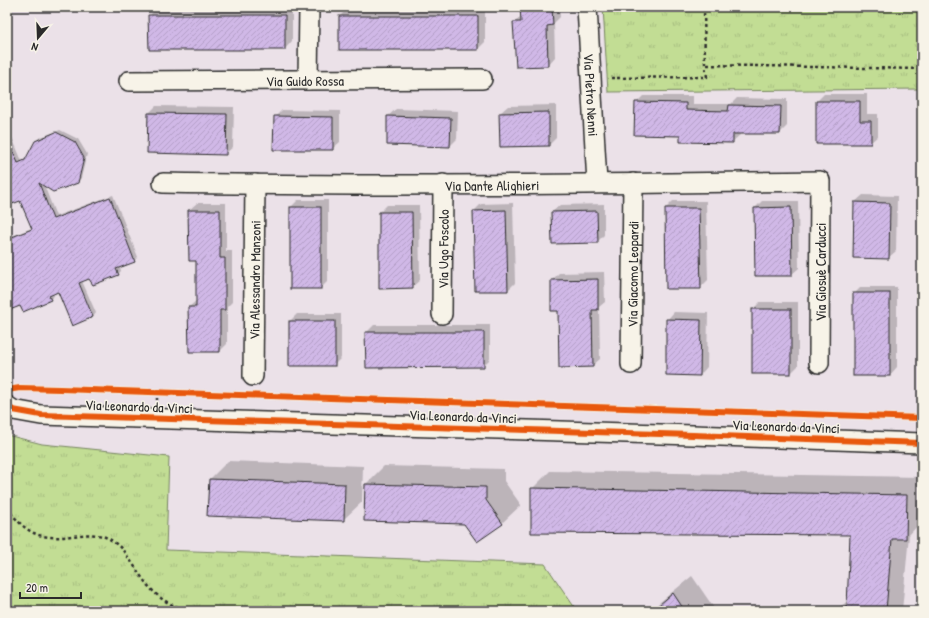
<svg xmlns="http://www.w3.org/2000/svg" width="929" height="618" viewBox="0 0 929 618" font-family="'Patrick Hand',sans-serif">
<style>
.park{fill:url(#park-tufts);stroke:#768460}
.shadow{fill:#0003}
.building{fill:url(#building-hatch);stroke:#2b2b2b}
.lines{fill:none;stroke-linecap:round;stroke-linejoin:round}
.street-casing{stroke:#2b2b2b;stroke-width:22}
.path{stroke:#2b2b2b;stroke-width:2.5;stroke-dasharray:3 3;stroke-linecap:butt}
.street{stroke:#f7f3e8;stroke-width:19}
.cycleway-casing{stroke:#f7f3e8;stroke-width:8}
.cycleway{stroke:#e8590c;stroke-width:6}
.labels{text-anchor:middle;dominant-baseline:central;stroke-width:3;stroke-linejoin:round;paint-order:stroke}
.street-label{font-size:14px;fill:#2b2b2b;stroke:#f7f3e8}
</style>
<defs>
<pattern id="park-tufts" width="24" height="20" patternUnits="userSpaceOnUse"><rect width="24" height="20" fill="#c2dd94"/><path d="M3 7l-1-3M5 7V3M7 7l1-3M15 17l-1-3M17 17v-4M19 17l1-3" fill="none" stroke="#a7be80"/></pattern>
<pattern id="building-hatch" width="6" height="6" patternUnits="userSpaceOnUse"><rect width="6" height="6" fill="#d0b8e7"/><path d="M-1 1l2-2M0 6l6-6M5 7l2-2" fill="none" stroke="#b39ec6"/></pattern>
</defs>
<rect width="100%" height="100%" fill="#ebe1e8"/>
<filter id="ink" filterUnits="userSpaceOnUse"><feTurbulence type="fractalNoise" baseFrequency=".025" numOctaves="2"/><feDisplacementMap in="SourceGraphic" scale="8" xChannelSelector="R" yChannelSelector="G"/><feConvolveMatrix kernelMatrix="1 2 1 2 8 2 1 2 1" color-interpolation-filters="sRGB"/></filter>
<g filter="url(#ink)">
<g class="park">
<polygon points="603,7 920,7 919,89 608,92"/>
<polygon points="7,435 42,444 169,457 166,550 545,564 577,611 7,611"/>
</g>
<g class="shadow">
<polygon points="521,7 559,7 560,17 554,23 555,57 548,65 517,66 514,23 521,16"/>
<polygon points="292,8 292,41 285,49 149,16 156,9"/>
<polygon points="347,9 485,9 485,42 478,49 340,49 340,16"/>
<polygon points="824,94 867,94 867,114 878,114 878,136 870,143 817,143 817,101"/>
<polygon points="643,96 693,96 693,104 731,104 737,98 787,99 787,126 780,133 740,133 740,135 732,142 681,135 636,103"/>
<polygon points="556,105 556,138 549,145 501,146 500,113 508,106"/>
<polygon points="156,106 234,107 233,147 225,154 148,152 149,113"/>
<polygon points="396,109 458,111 457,139 450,146 388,116"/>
<polygon points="282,110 340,111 340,142 332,149 275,117"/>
<polygon points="8,128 22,161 27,158 35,141 39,138 60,130 78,139 87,154 81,178 77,182 44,185 56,216 113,195 138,257 134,261 120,266 121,271 118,274 89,278 82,281 96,313 93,317 59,291 53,293 54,296 50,299 21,304 7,310 7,238 32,228 20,200 7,205 7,129"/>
<polygon points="863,195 897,196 896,251 888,258 855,202"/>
<polygon points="298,200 328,200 328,281 321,288 291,207"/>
<polygon points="673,201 706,201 708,280 700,288 666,208"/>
<polygon points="762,201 798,201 799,268 791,275 755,208"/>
<polygon points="197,203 226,203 226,251 232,251 232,302 227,307 227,344 220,351 189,307 197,300 197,260 189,210"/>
<polygon points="513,203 515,283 508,290 474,211 481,204"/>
<polygon points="604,204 604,235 597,242 552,212 560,205"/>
<polygon points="387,205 419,205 420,280 412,287 380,212"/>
<polygon points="604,272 605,302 599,307 600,359 592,366 559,310 552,280 559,273"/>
<polygon points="861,287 897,287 897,367 890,375 854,294"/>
<polygon points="760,302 798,302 798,366 791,373 753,309"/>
<polygon points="674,312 708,313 707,367 700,375 667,320"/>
<polygon points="297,314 341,314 341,358 334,365 290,321"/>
<polygon points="374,325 490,325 490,359 483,366 366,333"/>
<polygon points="228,461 363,466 362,502 343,520 210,479"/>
<polygon points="384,466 504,469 504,481 521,505 502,523 477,541 464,523 366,484"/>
<polygon points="550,471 922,477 922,521 909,535 902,611 834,611 848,601 851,534 532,489"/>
<polygon points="692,576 716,611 651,611 659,603"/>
</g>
<g class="building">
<polygon points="520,7 552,7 553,25 547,26 548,66 516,67 513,22 521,22"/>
<polygon points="148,15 285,15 285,50 149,50"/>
<rect x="339" y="16" width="139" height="34"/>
<polygon points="816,101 860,101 860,121 871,121 871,144 816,144"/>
<polygon points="635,102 686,103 686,110 728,111 729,105 781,106 780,134 733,134 733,143 680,142 680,136 634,135"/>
<polygon points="549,112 549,146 500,147 499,113"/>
<polygon points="148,113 227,114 226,155 147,153"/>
<polygon points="274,116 333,117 333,150 273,150"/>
<polygon points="387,116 451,118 450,147 387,145"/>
<polygon points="56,132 75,142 84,158 78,183 53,192 39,183 53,219 110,197 135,262 116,269 119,275 93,285 89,279 79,283 93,317 72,326 58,292 49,296 51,300 23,312 20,306 7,311 7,239 32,229 20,201 7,206 7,137 18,163 25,160 35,141"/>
<polygon points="854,202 890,203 889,259 853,258"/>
<rect x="290" y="207" width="31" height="82"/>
<polygon points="791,207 792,276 755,276 754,208"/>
<polygon points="665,208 699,208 701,289 666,289"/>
<polygon points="188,210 220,210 220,258 225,258 225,310 220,310 220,352 189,352 188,307 196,307 196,261 189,261"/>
<polygon points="506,210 508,291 475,291 473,211"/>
<polygon points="597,211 598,243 552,244 551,212"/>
<polygon points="379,212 412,212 413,288 379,289"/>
<polygon points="598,279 598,310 592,310 593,367 559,368 558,311 551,311 551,280"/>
<rect x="853" y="293" width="37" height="83"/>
<rect x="752" y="309" width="39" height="65"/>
<polygon points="666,319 701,320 700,376 666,375"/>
<rect x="289" y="321" width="46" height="45"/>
<polygon points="365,332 484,332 484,367 366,368"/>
<polygon points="209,479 345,484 344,521 207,516"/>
<polygon points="365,484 486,487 486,500 503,524 477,542 464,524 364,521"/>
<polygon points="531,488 907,495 906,539 892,539 886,611 840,611 847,606 850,535 531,533"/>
<polygon points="673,593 685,611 652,611"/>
</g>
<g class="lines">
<g class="street-casing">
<g id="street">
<path id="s1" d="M587,7L597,183"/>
<polyline points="308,80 309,7"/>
<path id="s2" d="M129,81L482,79"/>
<path id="s3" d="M163,183C382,187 601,184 820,181L819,363"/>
<path id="s4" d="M442,314L443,184"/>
<path id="s5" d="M631,364L633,183"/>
<path id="s6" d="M253,376L255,184"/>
<polyline points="7,406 13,410 41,415 693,435 922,443"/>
</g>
</g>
<g class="path">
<polyline points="704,7 705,65 922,69"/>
<polyline points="611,78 707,77 705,65"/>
<polyline points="157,392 157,400"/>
<polyline points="918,462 918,471 922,471"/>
<path d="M7,483C8,489 8,509 11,513C12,516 17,519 19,522C49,554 85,523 111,540C122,547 128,557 135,567C150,591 162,604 190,611"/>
</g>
<use href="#street" class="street"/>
<g class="cycleway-casing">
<g id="cycleway">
<polyline points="7,390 20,388 60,389 922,418"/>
<polyline points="7,406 13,410 41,415 693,435 922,443"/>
</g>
</g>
<use href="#cycleway" class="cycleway"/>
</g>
</g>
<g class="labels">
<g class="street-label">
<text stroke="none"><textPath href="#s2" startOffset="176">Via Guido Rossa</textPath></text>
<text stroke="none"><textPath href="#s1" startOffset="88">Via Pietro Nenni</textPath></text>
<text stroke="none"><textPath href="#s3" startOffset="329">Via Dante Alighieri</textPath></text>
<text stroke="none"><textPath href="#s4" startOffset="65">Via Ugo Foscolo</textPath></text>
<text transform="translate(820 272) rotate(-90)">Via Giosuè Carducci</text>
<text stroke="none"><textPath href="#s5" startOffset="90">Via Giacomo Leopardi</textPath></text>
<text stroke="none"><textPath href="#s6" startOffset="96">Via Alessandro Manzoni</textPath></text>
<text transform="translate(139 406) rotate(2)">Via Leonardo da Vinci</text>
<text transform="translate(463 416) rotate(2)">Via Leonardo da Vinci</text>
<text transform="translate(786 426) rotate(2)">Via Leonardo da Vinci</text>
</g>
</g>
<rect width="929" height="618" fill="none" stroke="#f7f3e8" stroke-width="24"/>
<rect x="12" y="12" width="905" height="594" fill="none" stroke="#2b2b2b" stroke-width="1.5" filter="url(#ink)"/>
<g transform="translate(38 38) rotate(199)" stroke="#f7f3e8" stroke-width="3" paint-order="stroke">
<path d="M0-3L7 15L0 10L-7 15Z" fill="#2b2b2b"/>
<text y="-6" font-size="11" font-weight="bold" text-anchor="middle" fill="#2b2b2b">N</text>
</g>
<path d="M20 592v6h61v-6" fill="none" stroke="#2b2b2b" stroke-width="2"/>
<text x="26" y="592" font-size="12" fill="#2b2b2b" stroke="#f7f3e8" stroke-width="3" paint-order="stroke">20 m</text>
</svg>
